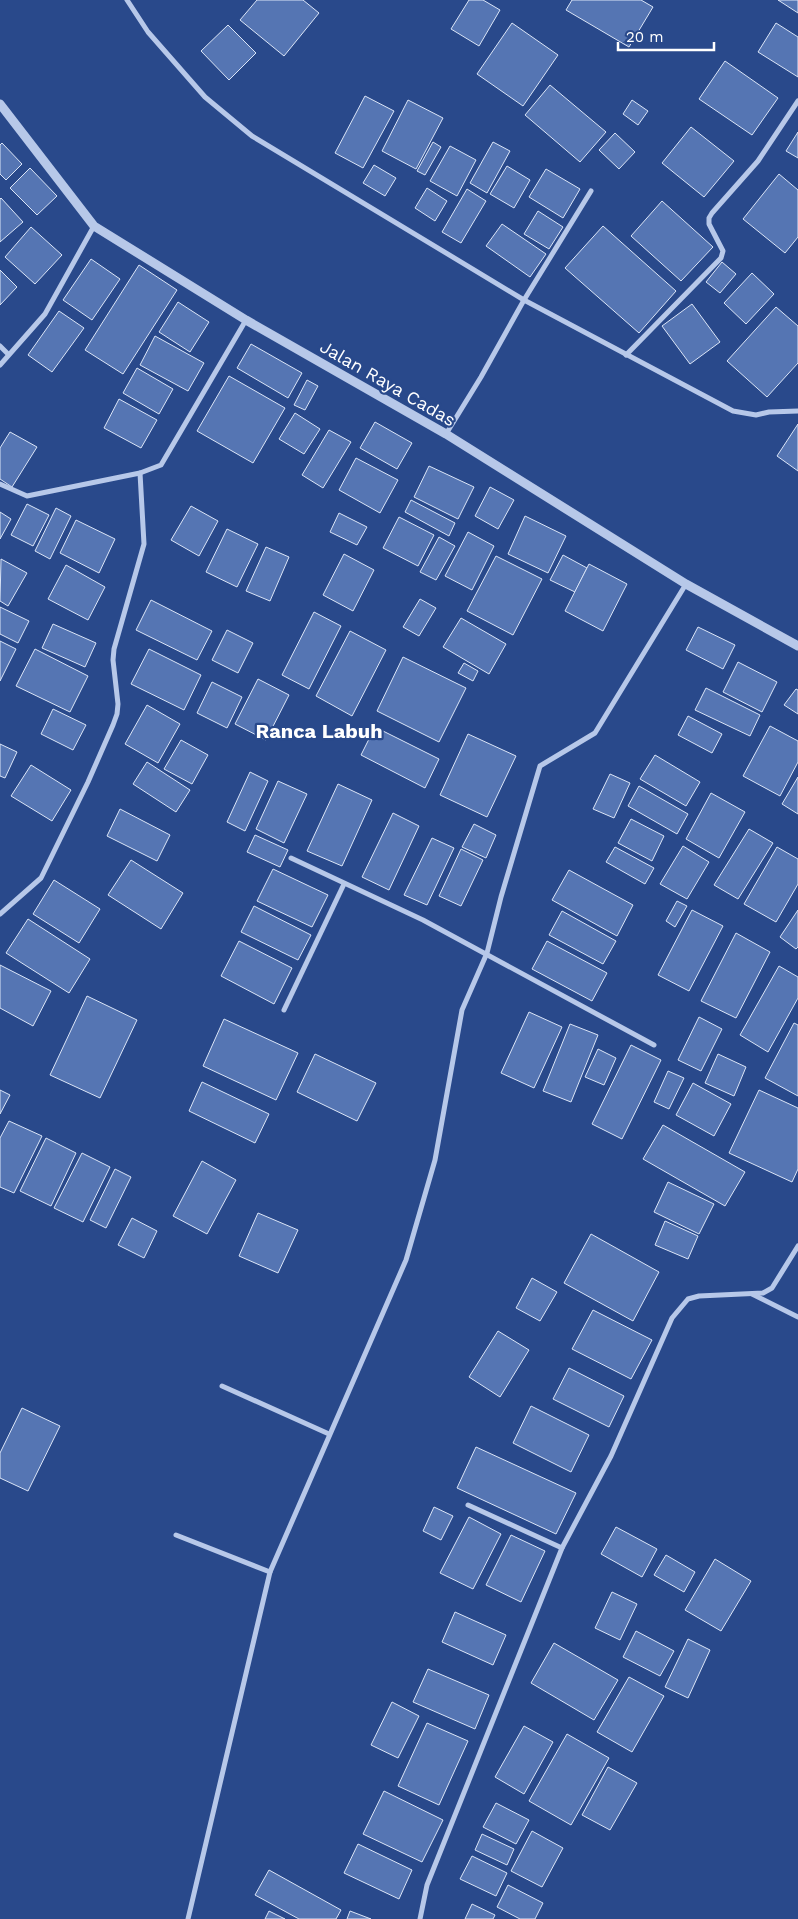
<svg xmlns="http://www.w3.org/2000/svg" width="798" height="1919" viewBox="0 0 798 1919" font-family="'Work Sans',sans-serif">
<style>
.building{fill:#5575b3;stroke:#dbe5f7}
.lines{fill:none;stroke-linecap:round;stroke-linejoin:round}
.minor{stroke:#b7c8e9;stroke-width:5}
.tertiary{stroke:#b7c8e9;stroke-width:9}
.labels{text-anchor:middle;dominant-baseline:central;stroke-width:4.5;stroke-linejoin:round;paint-order:stroke}
.street-label{font-size:18px;fill:#fff;stroke:#29498b}
.quarter-label{font-size:20px;font-weight:bold;fill:#fff;stroke:#29498b}
</style>
<rect width="100%" height="100%" fill="#29498b"/>
<g class="building">
<polygon points="257,0 303,0 319,13 284,56 240,20"/>
<polygon points="469,0 483,0 500,10 479,46 451,29"/>
<polygon points="572,0 641,0 653,7 629,47 566,10"/>
<polygon points="778,0 798,0 798,13"/>
<polygon points="512,23 558,55 523,106 477,74"/>
<polygon points="776,23 798,37 798,77 758,52"/>
<polygon points="228,25 256,53 229,80 201,51"/>
<polygon points="725,61 778,98 752,135 699,99"/>
<polygon points="550,85 606,132 580,162 525,115"/>
<polygon points="365,96 394,111 363,168 335,153"/>
<polygon points="408,100 443,118 416,169 382,151"/>
<polygon points="632,100 648,111 638,125 623,114"/>
<polygon points="691,127 734,161 704,197 662,163"/>
<polygon points="798,132 798,158 786,151"/>
<polygon points="615,133 635,152 619,169 599,150"/>
<polygon points="433,142 441,147 425,175 417,171"/>
<polygon points="493,142 510,151 487,193 470,183"/>
<polygon points="2,143 22,164 6,180 0,174 0,145"/>
<polygon points="450,146 476,160 457,196 430,181"/>
<polygon points="374,165 396,178 385,196 363,183"/>
<polygon points="507,166 530,180 514,208 490,194"/>
<polygon points="30,168 57,196 37,215 10,188"/>
<polygon points="546,169 580,189 563,218 529,197"/>
<polygon points="779,174 798,190 798,237 785,253 743,219"/>
<polygon points="427,188 447,201 435,221 415,208"/>
<polygon points="467,189 486,201 461,243 442,232"/>
<polygon points="1,198 23,222 0,242 0,199"/>
<polygon points="662,201 713,247 681,281 631,236"/>
<polygon points="538,211 563,227 549,249 524,234"/>
<polygon points="502,224 546,254 530,277 486,246"/>
<polygon points="603,226 676,291 639,333 565,268"/>
<polygon points="31,227 62,255 35,284 5,257"/>
<polygon points="91,259 120,279 92,320 63,300"/>
<polygon points="722,262 736,274 720,293 706,282"/>
<polygon points="139,265 177,290 123,374 85,350"/>
<polygon points="0,270 17,287 0,305"/>
<polygon points="752,273 774,294 746,324 724,303"/>
<polygon points="178,302 209,322 190,352 159,332"/>
<polygon points="692,304 720,342 690,364 662,326"/>
<polygon points="776,307 798,326 798,363 767,397 727,361"/>
<polygon points="59,311 84,328 52,372 28,355"/>
<polygon points="155,336 204,363 188,391 140,365"/>
<polygon points="251,344 302,373 288,398 237,368"/>
<polygon points="137,368 173,389 159,414 123,393"/>
<polygon points="229,376 285,408 253,463 197,431"/>
<polygon points="307,380 318,386 305,410 294,405"/>
<polygon points="119,399 157,420 141,448 104,428"/>
<polygon points="295,413 320,429 304,454 279,439"/>
<polygon points="375,422 412,443 397,469 360,448"/>
<polygon points="798,424 798,471 777,456"/>
<polygon points="329,430 351,442 323,488 302,475"/>
<polygon points="10,432 37,447 12,487 0,479 0,448"/>
<polygon points="356,458 398,480 380,513 339,490"/>
<polygon points="429,466 474,487 458,519 414,497"/>
<polygon points="490,487 514,500 498,529 475,516"/>
<polygon points="411,500 455,523 449,536 405,512"/>
<polygon points="27,504 49,515 33,546 11,535"/>
<polygon points="191,506 218,521 199,556 171,540"/>
<polygon points="56,508 71,516 50,559 35,551"/>
<polygon points="0,512 11,519 0,539"/>
<polygon points="339,513 367,527 357,545 330,532"/>
<polygon points="525,516 566,536 548,573 508,554"/>
<polygon points="399,517 434,535 418,566 383,548"/>
<polygon points="76,520 115,539 99,573 60,553"/>
<polygon points="227,529 258,544 237,587 206,572"/>
<polygon points="468,532 494,546 472,590 445,576"/>
<polygon points="439,537 455,546 436,580 420,572"/>
<polygon points="266,547 289,557 270,601 246,591"/>
<polygon points="344,554 374,570 353,611 323,595"/>
<polygon points="563,555 587,568 575,592 550,580"/>
<polygon points="496,556 542,579 513,635 467,611"/>
<polygon points="1,559 27,573 8,606 0,601"/>
<polygon points="589,564 627,584 603,631 565,611"/>
<polygon points="66,565 105,587 88,620 48,599"/>
<polygon points="420,599 436,608 419,636 403,627"/>
<polygon points="151,600 212,631 197,660 136,630"/>
<polygon points="0,607 29,621 18,643 0,634"/>
<polygon points="314,612 341,626 309,689 282,675"/>
<polygon points="461,618 506,644 489,674 443,647"/>
<polygon points="53,624 96,643 85,667 42,648"/>
<polygon points="698,627 735,645 723,669 686,650"/>
<polygon points="227,630 253,643 238,673 212,660"/>
<polygon points="350,631 386,650 352,716 316,696"/>
<polygon points="0,641 16,649 0,681"/>
<polygon points="35,649 88,676 70,712 16,686"/>
<polygon points="149,649 201,675 184,710 131,684"/>
<polygon points="403,657 466,688 439,742 377,711"/>
<polygon points="738,662 777,682 762,712 723,692"/>
<polygon points="464,663 478,671 473,681 458,673"/>
<polygon points="258,679 289,695 266,740 235,724"/>
<polygon points="212,682 242,697 227,728 197,713"/>
<polygon points="706,688 760,715 750,736 695,710"/>
<polygon points="796,689 798,690 798,714 784,705"/>
<polygon points="147,705 180,724 158,763 125,744"/>
<polygon points="53,709 86,725 73,750 41,734"/>
<polygon points="688,716 722,734 712,753 678,735"/>
<polygon points="770,726 798,741 798,762 780,796 743,776"/>
<polygon points="375,727 439,759 425,788 361,755"/>
<polygon points="468,734 516,756 487,817 440,795"/>
<polygon points="181,740 208,755 192,784 164,769"/>
<polygon points="0,744 17,752 5,778 0,776"/>
<polygon points="655,755 700,782 686,806 640,779"/>
<polygon points="147,762 190,790 176,812 133,784"/>
<polygon points="31,765 71,790 52,821 11,796"/>
<polygon points="250,772 268,781 245,831 227,822"/>
<polygon points="610,774 630,783 614,818 593,809"/>
<polygon points="798,777 798,814 782,804"/>
<polygon points="278,781 307,794 284,843 256,829"/>
<polygon points="338,784 372,800 342,866 307,851"/>
<polygon points="639,786 688,814 677,834 628,806"/>
<polygon points="711,793 745,812 719,858 686,839"/>
<polygon points="120,809 170,835 157,861 107,836"/>
<polygon points="393,813 419,826 389,890 362,877"/>
<polygon points="631,819 664,836 652,861 618,843"/>
<polygon points="474,824 496,835 486,858 462,847"/>
<polygon points="749,829 773,843 738,899 714,885"/>
<polygon points="255,835 288,850 280,867 247,852"/>
<polygon points="432,838 454,848 427,905 404,895"/>
<polygon points="683,846 709,862 687,899 660,884"/>
<polygon points="615,847 654,868 645,884 606,862"/>
<polygon points="777,847 798,859 798,884 776,922 744,904"/>
<polygon points="461,849 483,860 461,906 439,896"/>
<polygon points="131,860 183,893 161,929 108,895"/>
<polygon points="273,869 328,895 312,927 257,901"/>
<polygon points="569,870 633,905 617,936 552,900"/>
<polygon points="54,880 100,909 79,943 33,914"/>
<polygon points="677,901 687,906 675,927 666,921"/>
<polygon points="254,906 311,935 298,960 241,932"/>
<polygon points="692,910 723,926 689,991 658,975"/>
<polygon points="798,910 798,947 796,949 780,937"/>
<polygon points="562,911 616,941 603,964 549,935"/>
<polygon points="28,919 90,959 69,993 6,953"/>
<polygon points="736,933 770,952 736,1018 701,1001"/>
<polygon points="239,941 292,968 274,1004 221,976"/>
<polygon points="547,941 607,973 592,1001 532,969"/>
<polygon points="0,965 51,991 33,1026 0,1008"/>
<polygon points="779,966 798,977 798,998 768,1052 740,1035"/>
<polygon points="87,996 137,1020 100,1098 50,1075"/>
<polygon points="529,1012 562,1027 534,1088 501,1073"/>
<polygon points="699,1017 722,1029 701,1071 678,1060"/>
<polygon points="224,1019 298,1053 276,1100 203,1066"/>
<polygon points="794,1023 798,1025 798,1096 765,1078"/>
<polygon points="570,1024 598,1035 571,1102 543,1091"/>
<polygon points="631,1045 661,1060 622,1139 592,1124"/>
<polygon points="598,1049 616,1058 604,1085 585,1077"/>
<polygon points="315,1054 376,1083 357,1121 297,1092"/>
<polygon points="718,1054 746,1067 734,1096 705,1083"/>
<polygon points="668,1071 684,1078 669,1109 654,1102"/>
<polygon points="202,1082 269,1114 255,1143 189,1111"/>
<polygon points="693,1083 731,1104 714,1136 676,1115"/>
<polygon points="0,1090 10,1095 0,1114"/>
<polygon points="759,1090 798,1108 798,1169 792,1182 729,1153"/>
<polygon points="9,1121 42,1136 14,1193 0,1187 0,1138"/>
<polygon points="663,1125 745,1172 725,1206 643,1159"/>
<polygon points="46,1138 76,1153 51,1206 20,1191"/>
<polygon points="82,1153 110,1167 83,1222 54,1208"/>
<polygon points="202,1161 236,1180 207,1234 173,1216"/>
<polygon points="115,1169 131,1177 106,1228 90,1220"/>
<polygon points="668,1182 714,1204 699,1234 654,1212"/>
<polygon points="258,1213 298,1230 278,1273 239,1256"/>
<polygon points="132,1218 157,1231 144,1258 118,1245"/>
<polygon points="665,1221 698,1236 688,1259 655,1245"/>
<polygon points="591,1234 659,1272 633,1321 564,1283"/>
<polygon points="532,1278 557,1292 540,1321 516,1308"/>
<polygon points="593,1310 652,1340 631,1379 572,1349"/>
<polygon points="498,1331 529,1350 500,1397 469,1377"/>
<polygon points="569,1368 624,1396 609,1427 553,1399"/>
<polygon points="531,1406 589,1435 571,1472 513,1443"/>
<polygon points="22,1408 60,1426 28,1491 0,1478 0,1453"/>
<polygon points="476,1447 576,1493 556,1534 457,1488"/>
<polygon points="434,1507 453,1516 441,1540 423,1531"/>
<polygon points="469,1517 501,1534 473,1589 440,1573"/>
<polygon points="616,1527 657,1549 642,1577 601,1554"/>
<polygon points="511,1535 545,1551 521,1602 486,1585"/>
<polygon points="666,1555 695,1572 684,1592 654,1575"/>
<polygon points="715,1559 751,1581 721,1631 685,1610"/>
<polygon points="612,1592 637,1604 620,1640 595,1628"/>
<polygon points="455,1612 506,1635 493,1665 442,1642"/>
<polygon points="636,1631 674,1651 660,1676 623,1657"/>
<polygon points="688,1639 710,1650 688,1698 665,1687"/>
<polygon points="554,1643 618,1680 594,1720 531,1683"/>
<polygon points="428,1669 489,1695 475,1729 413,1702"/>
<polygon points="629,1677 664,1696 632,1752 597,1732"/>
<polygon points="392,1702 419,1716 398,1758 371,1745"/>
<polygon points="427,1723 468,1741 439,1805 398,1786"/>
<polygon points="524,1726 553,1742 524,1794 495,1777"/>
<polygon points="567,1734 609,1758 571,1825 529,1801"/>
<polygon points="608,1767 637,1783 610,1830 582,1815"/>
<polygon points="384,1791 443,1820 422,1862 363,1834"/>
<polygon points="496,1803 529,1820 516,1844 483,1827"/>
<polygon points="532,1831 563,1848 542,1887 511,1871"/>
<polygon points="482,1834 514,1849 507,1865 475,1850"/>
<polygon points="358,1844 412,1870 399,1899 344,1873"/>
<polygon points="472,1856 507,1873 496,1896 460,1879"/>
<polygon points="269,1870 341,1910 336,1919 299,1919 255,1895"/>
<polygon points="508,1885 543,1903 535,1919 520,1919 497,1907"/>
<polygon points="472,1904 495,1915 493,1919 465,1919"/>
<polygon points="269,1911 285,1919 265,1919"/>
<polygon points="350,1911 371,1919 347,1919"/>
</g>
<g class="lines">
<g class="minor">
<polyline points="127,0 148,32 205,97 252,136 524,300 733,411 756,415 769,412 798,411"/>
<polyline points="0,346 8,354"/>
<polyline points="626,355 721,258 723,251 709,224 709,218 712,213 758,161 798,101"/>
<polyline points="0,365 45,314 94,226"/>
<polyline points="446,434 481,377 524,300 591,191"/>
<polyline points="0,484 27,496 140,473 161,465 246,320"/>
<polyline points="291,858 423,920 654,1045"/>
<polyline points="0,914 41,878 88,782 113,725 117,714 118,704 113,660 114,649 144,544 140,473"/>
<polyline points="284,1010 344,884"/>
<polyline points="752,1294 798,1317"/>
<polyline points="222,1386 329,1434"/>
<polyline points="468,1505 562,1548"/>
<polyline points="176,1535 270,1572"/>
<polyline points="188,1919 270,1572 406,1260 435,1160 462,1010 487,953 501,897 540,766 595,733 686,584"/>
<polyline points="420,1919 427,1885 562,1548 611,1456 672,1318 688,1299 699,1296 763,1293 772,1288 798,1246"/>
</g>
<polyline class="tertiary" points="0,104 94,226 246,320 446,434 686,584 798,646"/>
</g>
<g class="labels">
<g class="street-label">
<text transform="translate(388 383) rotate(30)">Jalan Raya Cadas</text>
</g>
<g class="quarter-label">
<text x="319" y="731">Ranca Labuh</text>
</g>
</g>
<path d="M618 42v8h96v-8" fill="none" stroke="#ffffff" stroke-width="2.5"/>
<text x="626" y="42" font-size="15" fill="#ffffff" stroke="#29498b" stroke-width="4" paint-order="stroke">20 m</text>
</svg>
